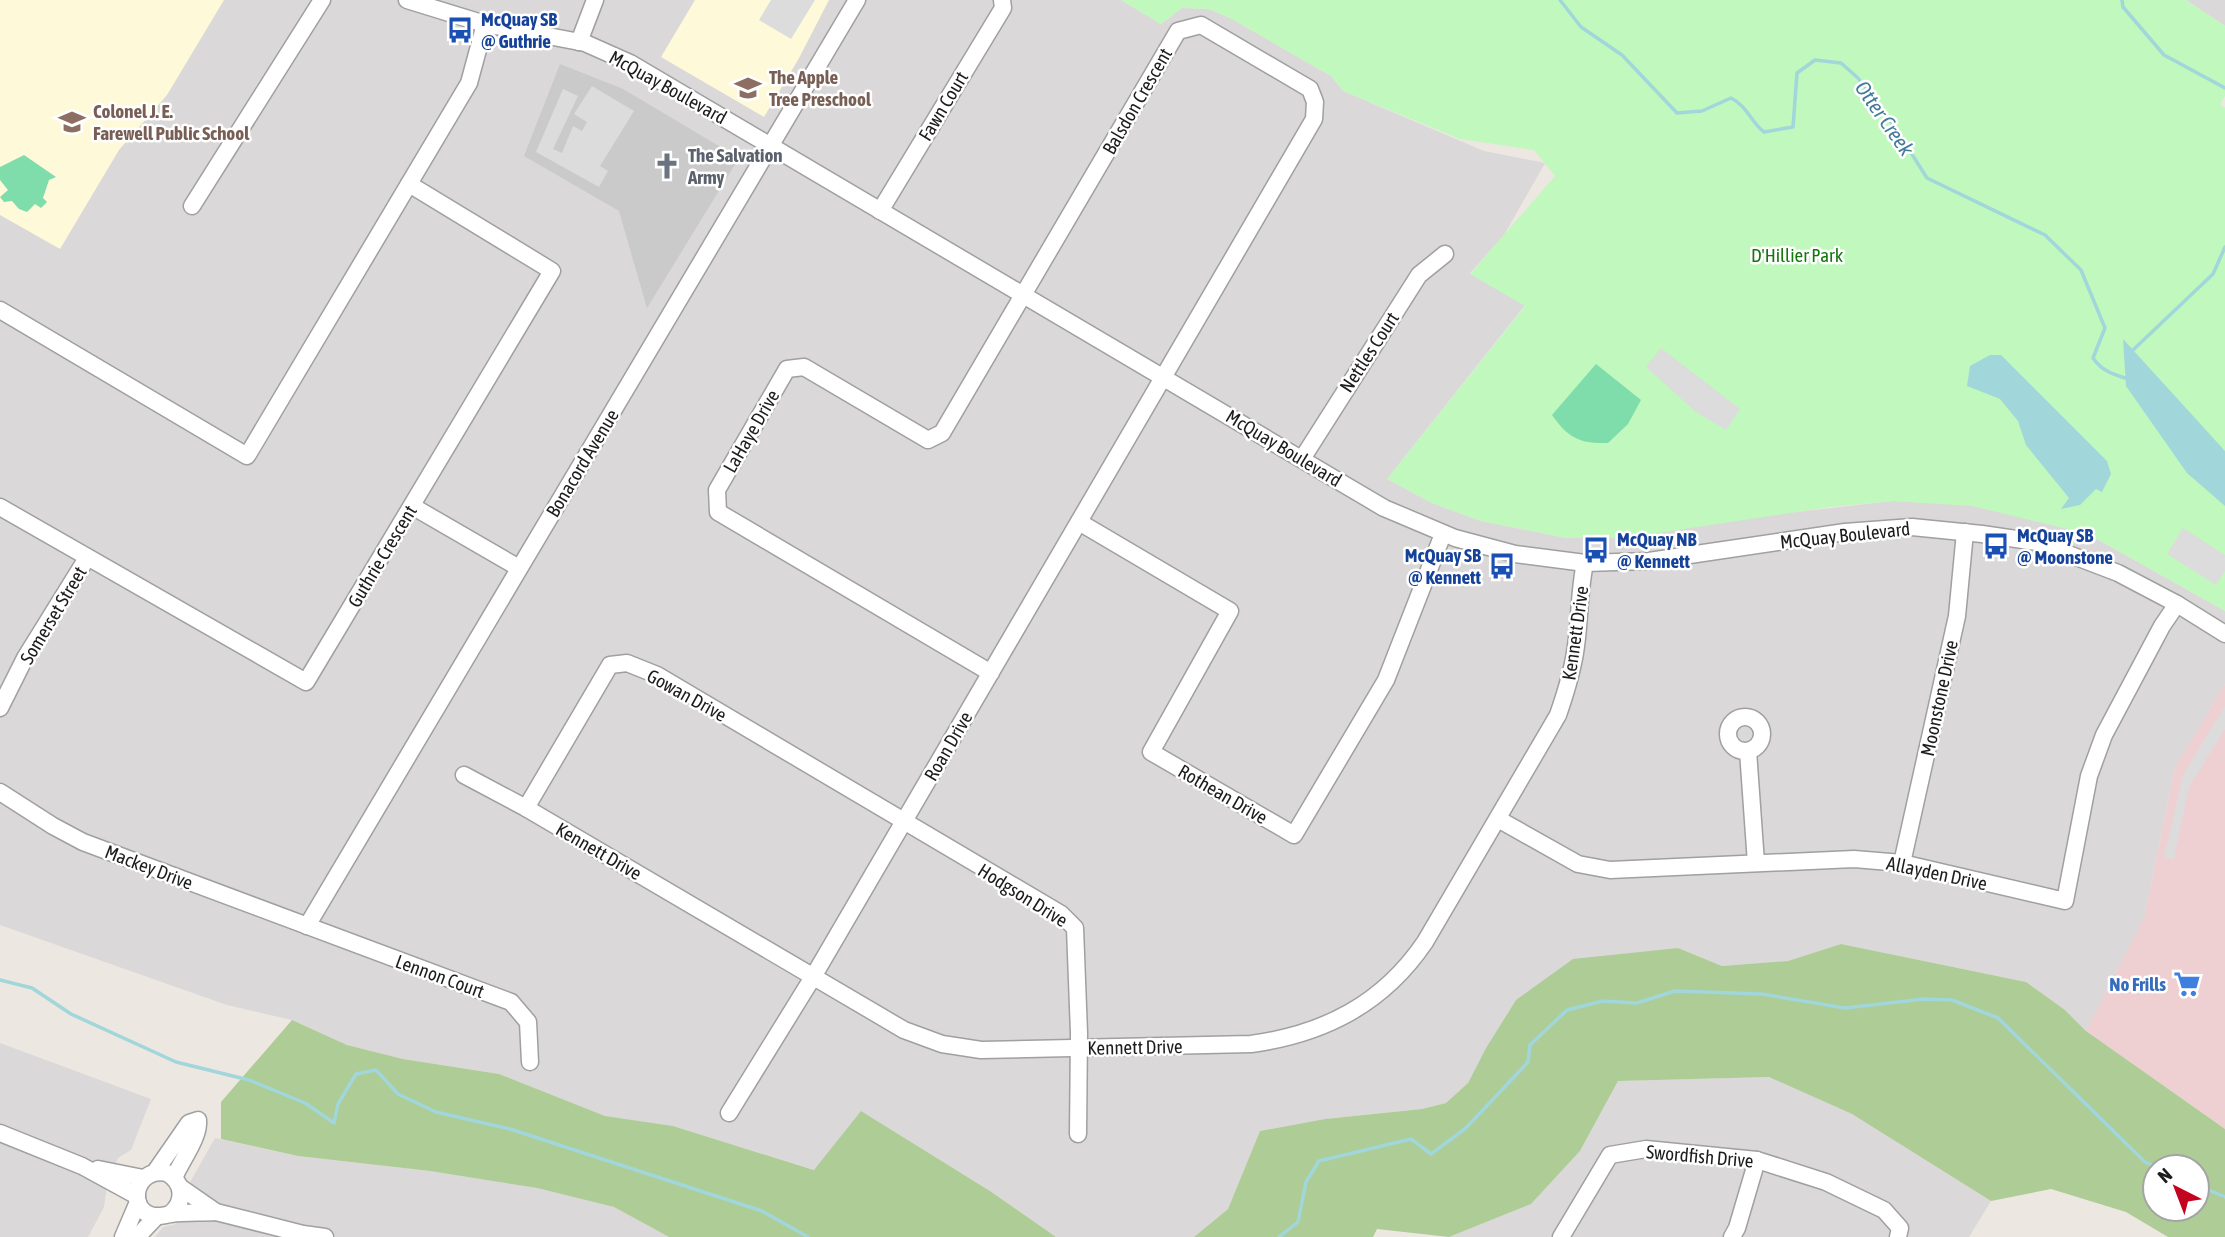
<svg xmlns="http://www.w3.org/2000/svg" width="2225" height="1237" viewBox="0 0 2225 1237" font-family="'Asap Condensed',sans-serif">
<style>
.residential{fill:#dad8d9}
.commercial{fill:#eed0d3}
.education{fill:#fef9d9}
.religious{fill:#cacaca}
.forest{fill:#adcc96;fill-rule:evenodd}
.park{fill:#c1f8bd}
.pitch{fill:#7fdcab}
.parking{fill:#dcdcdc}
.water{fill:#a1d6db}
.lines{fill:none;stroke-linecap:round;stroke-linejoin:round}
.stream{stroke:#a1d6db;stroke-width:3.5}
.minor-casing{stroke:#a0a0a0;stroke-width:19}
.minor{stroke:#fff;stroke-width:16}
.labels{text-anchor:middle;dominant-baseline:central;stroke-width:5;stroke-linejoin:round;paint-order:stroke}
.transit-label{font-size:19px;font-weight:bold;fill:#164399;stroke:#fff;text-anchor:start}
.education-label{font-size:19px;font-weight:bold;fill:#785e54;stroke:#fff;text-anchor:start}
.street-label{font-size:19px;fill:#1c1c1c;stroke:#fff}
.worship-label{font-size:19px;font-weight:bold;fill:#5b616d;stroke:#fff;text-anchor:start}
.park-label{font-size:19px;fill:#12770c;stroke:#fff}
.shop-label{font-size:19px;font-weight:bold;fill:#366cbe;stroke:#fff;text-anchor:end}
.water-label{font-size:21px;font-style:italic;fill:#447b9a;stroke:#fff}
</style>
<rect width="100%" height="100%" fill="#ede7e1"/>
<g class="residential">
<polygon points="0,0 1121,0 1161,24 1182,8 1209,9 1232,19 1331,76 1343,91 1484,151 1545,163 1504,235 1470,273 1525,305 1387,479 1432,503 1481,521 1566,538 1893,501 1972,505 2088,534 2225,611 2225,684 2175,767 2144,918 2086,1031 2065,1010 2026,982 1841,944 1788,961 1722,966 1678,948 1516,1000 1486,1048 1468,1083 1446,1103 1422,1109 1325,1119 1260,1131 1228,1209 1194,1237 1056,1237 990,1191 861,1111 815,1170 673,1126 605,1116 499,1074 403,1059 347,1045 292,1020 227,1005 0,925"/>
<polygon points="2186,0 2225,0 2225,26"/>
<polygon points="0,1043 151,1099 131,1150 118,1158 107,1185 104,1207 88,1237 0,1237"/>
<polygon points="1769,1077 1852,1114 1991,1201 1969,1237 1449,1237 1531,1204 1580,1151 1618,1081"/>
<polygon points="215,1138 298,1156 430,1171 537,1188 614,1207 669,1237 155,1237 163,1227 176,1224 189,1184"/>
</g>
<polygon class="commercial" points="2225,684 2225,1129 2086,1031 2144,918 2175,767"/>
<g class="education">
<polygon points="0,0 224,0 167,95 119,150 60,249 0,215"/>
<polygon points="695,0 829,0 799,58 764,117 661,57"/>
</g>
<polygon class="religious" points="560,64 623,89 739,158 647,308 619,211 524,156"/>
<g class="forest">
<path d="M1841,944L2026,982L2065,1010L2086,1031L2225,1129V1237H2168L2126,1212L2051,1189L1991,1201L1852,1114L1769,1077L1618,1081L1580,1151L1531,1204L1449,1237L1377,1229L1373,1237H1194L1228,1209L1260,1131L1325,1119L1422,1109L1446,1103L1468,1083L1486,1048L1516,1000L1573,959L1678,948L1722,966L1788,961ZM2155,1167H2197V1209H2155Z"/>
<polygon points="292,1020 347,1045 403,1059 499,1074 605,1116 673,1126 814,1170 861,1111 990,1191 1056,1237 669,1237 614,1207 537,1188 430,1171 298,1156 221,1139 221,1102"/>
</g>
<polygon class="park" points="1121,0 2186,0 2225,26 2225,96 2220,104 2225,108 2225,611 2088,534 1972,506 1893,501 1830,507 1625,538 1566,538 1481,521 1432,503 1387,479 1525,306 1470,274 1555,176 1534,150 1460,139 1343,91 1331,76 1232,19 1209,9 1182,8 1161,24"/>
<g class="pitch">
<polygon points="24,155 56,177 49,180 43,198 47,202 41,208 35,204 27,212 19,209 12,201 4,202 0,197 8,190 0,180 0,167"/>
<path d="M1596,364L1641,400L1628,424L1608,443C1580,444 1568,438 1552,415Z"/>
</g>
<g class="parking">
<polygon points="771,0 815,0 791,39 759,20"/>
<polygon points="592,86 634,111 600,166 608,171 599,187 536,152 563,89 578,96 553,149 562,153 573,126 582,131 587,122 574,114"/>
<polygon points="1661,348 1740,409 1726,430 1696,412 1646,367"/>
<polygon points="2183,528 2225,555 2225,571 2216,585 2167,554"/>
<polygon points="2225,706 2225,729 2189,787 2174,859 2164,858 2183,775"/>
</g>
<g class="water">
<polygon points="2123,339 2225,451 2225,506 2187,473 2126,386"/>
<polygon points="1990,355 2001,355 2107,461 2111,474 2102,492 2096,489 2080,505 2061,509 2069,498 2026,445 2018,421 2000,399 1967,386 1970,366"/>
</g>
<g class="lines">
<g class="stream">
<path d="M1560,0L1581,27L1622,55L1677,113L1702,111L1731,98C1747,106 1751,122 1764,132L1793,127L1797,73L1815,60L1841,63L1858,78L1896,129L1927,178L2045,235L2081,270L2105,328L2093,358C2101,370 2112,374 2125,378"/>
<polyline points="2122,0 2123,7 2164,55 2225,88"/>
<polyline points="2133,350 2213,274 2225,247"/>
<polyline points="0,980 32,988 71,1014 176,1062 249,1080 305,1103 334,1123 338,1104 356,1074 376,1070 398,1094 436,1112 510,1129 762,1211 808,1237"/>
<polyline points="2197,1185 2225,1197"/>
<polyline points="1279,1237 1298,1222 1306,1182 1319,1161 1411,1139 1431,1154 1466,1128 1528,1062 1530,1045 1567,1010 1603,1001 1637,1003 1675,991 1762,994 1845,1008 1924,999 1952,1000 1998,1018 2145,1162 2156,1167"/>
</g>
<g class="minor-casing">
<g id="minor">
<polyline points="407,0 485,24 585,43 630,63 1384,508 1455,538 1515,554 1585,563 1649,561 1845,532 1912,527 1982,534 2037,542 2118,573 2177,604 2225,634"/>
<polyline points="579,42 595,0"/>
<polyline points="192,206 322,0"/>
<polyline points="880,211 1003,8 1002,0"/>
<polyline points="0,310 247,456 469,83 485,24"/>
<polyline points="1302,459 1419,275 1445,254"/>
<polyline points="412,506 519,568"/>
<polyline points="0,507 306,682 552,271 409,184"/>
<polyline points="1079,522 1230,611 1151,752 1294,835 1386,680 1443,534"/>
<polyline points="0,708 25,658 87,558"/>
<circle cx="1745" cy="734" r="17"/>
<polyline points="1748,751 1756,863"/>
<path d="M464,775L526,808L904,1030L942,1044L981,1050L1251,1044C1324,1034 1383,1004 1425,942L1558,715C1566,692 1573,670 1576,646C1580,618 1579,591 1585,563"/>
<polyline points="0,792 53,826 83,842 511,1002 528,1022 530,1062"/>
<polyline points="526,808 610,665 627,663 657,675 1061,914 1075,928 1079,1033 1078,1134"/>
<polyline points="1498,819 1578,864 1610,870 1854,859 1902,863 2065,901 2089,776 2104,735 2162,626 2177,604"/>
<polyline points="1902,863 1957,616 1965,532"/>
<polyline points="307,926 857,0"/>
<polyline points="729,1113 813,977 1314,119 1315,102 1310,89 1201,25 1178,31 942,433 928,440 804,367 787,369 717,490 718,512 991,673"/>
<polyline points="0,1133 82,1166 137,1196"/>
<polyline points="98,1169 143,1178"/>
<path d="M155,1172L189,1123L198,1120C200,1137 181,1161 174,1178"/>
<polyline points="180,1187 216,1212 303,1234 325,1237"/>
<path d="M170,1214C185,1202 184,1183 167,1173C135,1166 125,1210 154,1216C160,1217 165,1215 171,1214C185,1212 201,1213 216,1212"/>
<polyline points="123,1237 138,1202"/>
<polyline points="137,1237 157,1216"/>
<polyline points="1561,1237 1610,1155 1646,1149 1757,1160 1826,1182 1884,1210 1900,1228 1898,1237"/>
<polyline points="1732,1237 1737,1228 1757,1160"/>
</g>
</g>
<use href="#minor" class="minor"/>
</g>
<defs>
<g id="bus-bare" transform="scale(2.1)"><path d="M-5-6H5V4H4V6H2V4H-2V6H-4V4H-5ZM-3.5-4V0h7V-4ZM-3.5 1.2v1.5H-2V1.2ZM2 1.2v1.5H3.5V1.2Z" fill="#1a4fb4" stroke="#fff" stroke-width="2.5" paint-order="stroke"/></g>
<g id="school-bare" transform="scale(2.1)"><path d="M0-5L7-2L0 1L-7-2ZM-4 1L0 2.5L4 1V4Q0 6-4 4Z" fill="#8d6e63" stroke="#fff" stroke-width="2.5" paint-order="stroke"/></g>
<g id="church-bare" transform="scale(2.1)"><path d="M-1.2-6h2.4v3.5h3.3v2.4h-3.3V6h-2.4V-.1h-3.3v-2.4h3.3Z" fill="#6b7280" stroke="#fff" stroke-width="2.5" paint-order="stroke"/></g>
<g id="supermarket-bare" transform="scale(2.1)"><path d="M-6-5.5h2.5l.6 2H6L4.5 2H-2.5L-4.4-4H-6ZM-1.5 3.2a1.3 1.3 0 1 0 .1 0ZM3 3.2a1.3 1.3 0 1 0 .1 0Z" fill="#3f7fe0" stroke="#fff" stroke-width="2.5" paint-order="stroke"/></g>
</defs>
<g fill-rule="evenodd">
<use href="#bus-bare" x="460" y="30"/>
<use href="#school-bare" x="748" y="88"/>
<use href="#school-bare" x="72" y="122"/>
<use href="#church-bare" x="667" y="166"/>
<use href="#bus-bare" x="1996" y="546"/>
<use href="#bus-bare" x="1596" y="550"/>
<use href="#bus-bare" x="1502" y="566"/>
<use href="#supermarket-bare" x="2187" y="984"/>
</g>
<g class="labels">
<g class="transit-label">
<text x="481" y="19">McQuay SB<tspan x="481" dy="22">@ Guthrie</tspan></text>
<text x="2017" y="535">McQuay SB<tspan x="2017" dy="22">@ Moonstone</tspan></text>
<text x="1617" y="539">McQuay NB<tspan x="1617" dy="22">@ Kennett</tspan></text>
<text x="1481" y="555" text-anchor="end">McQuay SB<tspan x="1481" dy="22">@ Kennett</tspan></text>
</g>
<g class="education-label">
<text x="769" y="77">The Apple<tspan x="769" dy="22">Tree Preschool</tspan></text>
<text x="93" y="111">Colonel J. E.<tspan x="93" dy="22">Farewell Public School</tspan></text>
</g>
<g class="street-label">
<text transform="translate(668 87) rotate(29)">McQuay Boulevard</text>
<text transform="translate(1137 101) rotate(-60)">Balsdon Crescent</text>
<text transform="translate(943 106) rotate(-59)">Fawn Court</text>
<text transform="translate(1369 352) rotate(-57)">Nettles Court</text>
<text transform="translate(751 431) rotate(-60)">LaHaye Drive</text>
<text transform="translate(1284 448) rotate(31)">McQuay Boulevard</text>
<text transform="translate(582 463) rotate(-59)">Bonacord Avenue</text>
<text transform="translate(1845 535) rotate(-6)">McQuay Boulevard</text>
<text transform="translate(382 556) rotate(-59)">Guthrie Crescent</text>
<text transform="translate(53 615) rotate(-59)">Somerset Street</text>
<text transform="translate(1575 633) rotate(-82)">Kennett Drive</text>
<text transform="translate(687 695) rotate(29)">Gowan Drive</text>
<text transform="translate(1939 698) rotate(-78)">Moonstone Drive</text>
<text transform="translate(948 746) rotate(-60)">Roan Drive</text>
<text transform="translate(1223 794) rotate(30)">Rothean Drive</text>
<text transform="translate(599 851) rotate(30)">Kennett Drive</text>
<text transform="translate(149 867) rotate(21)">Mackey Drive</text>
<text transform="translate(1937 873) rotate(12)">Allayden Drive</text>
<text transform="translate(1023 895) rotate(32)">Hodgson Drive</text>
<text transform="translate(440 976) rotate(20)">Lennon Court</text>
<text transform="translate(1135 1047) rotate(-1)">Kennett Drive</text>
<text transform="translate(1700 1156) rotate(5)">Swordfish Drive</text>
</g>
<g class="worship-label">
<text x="688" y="155">The Salvation<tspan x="688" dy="22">Army</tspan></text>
</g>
<g class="park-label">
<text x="1797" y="255">D'Hillier Park</text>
</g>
<g class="shop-label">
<text x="2166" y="984">No Frills</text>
</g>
<g class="water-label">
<text transform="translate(1885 118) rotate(55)">Otter Creek</text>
</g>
</g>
<g transform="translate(2176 1188) rotate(318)"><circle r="33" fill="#ffffff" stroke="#a4a4a4" stroke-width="2"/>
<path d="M0-5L12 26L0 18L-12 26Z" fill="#c4031e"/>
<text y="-10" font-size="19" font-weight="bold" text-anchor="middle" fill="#1c1c1c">N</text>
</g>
</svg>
